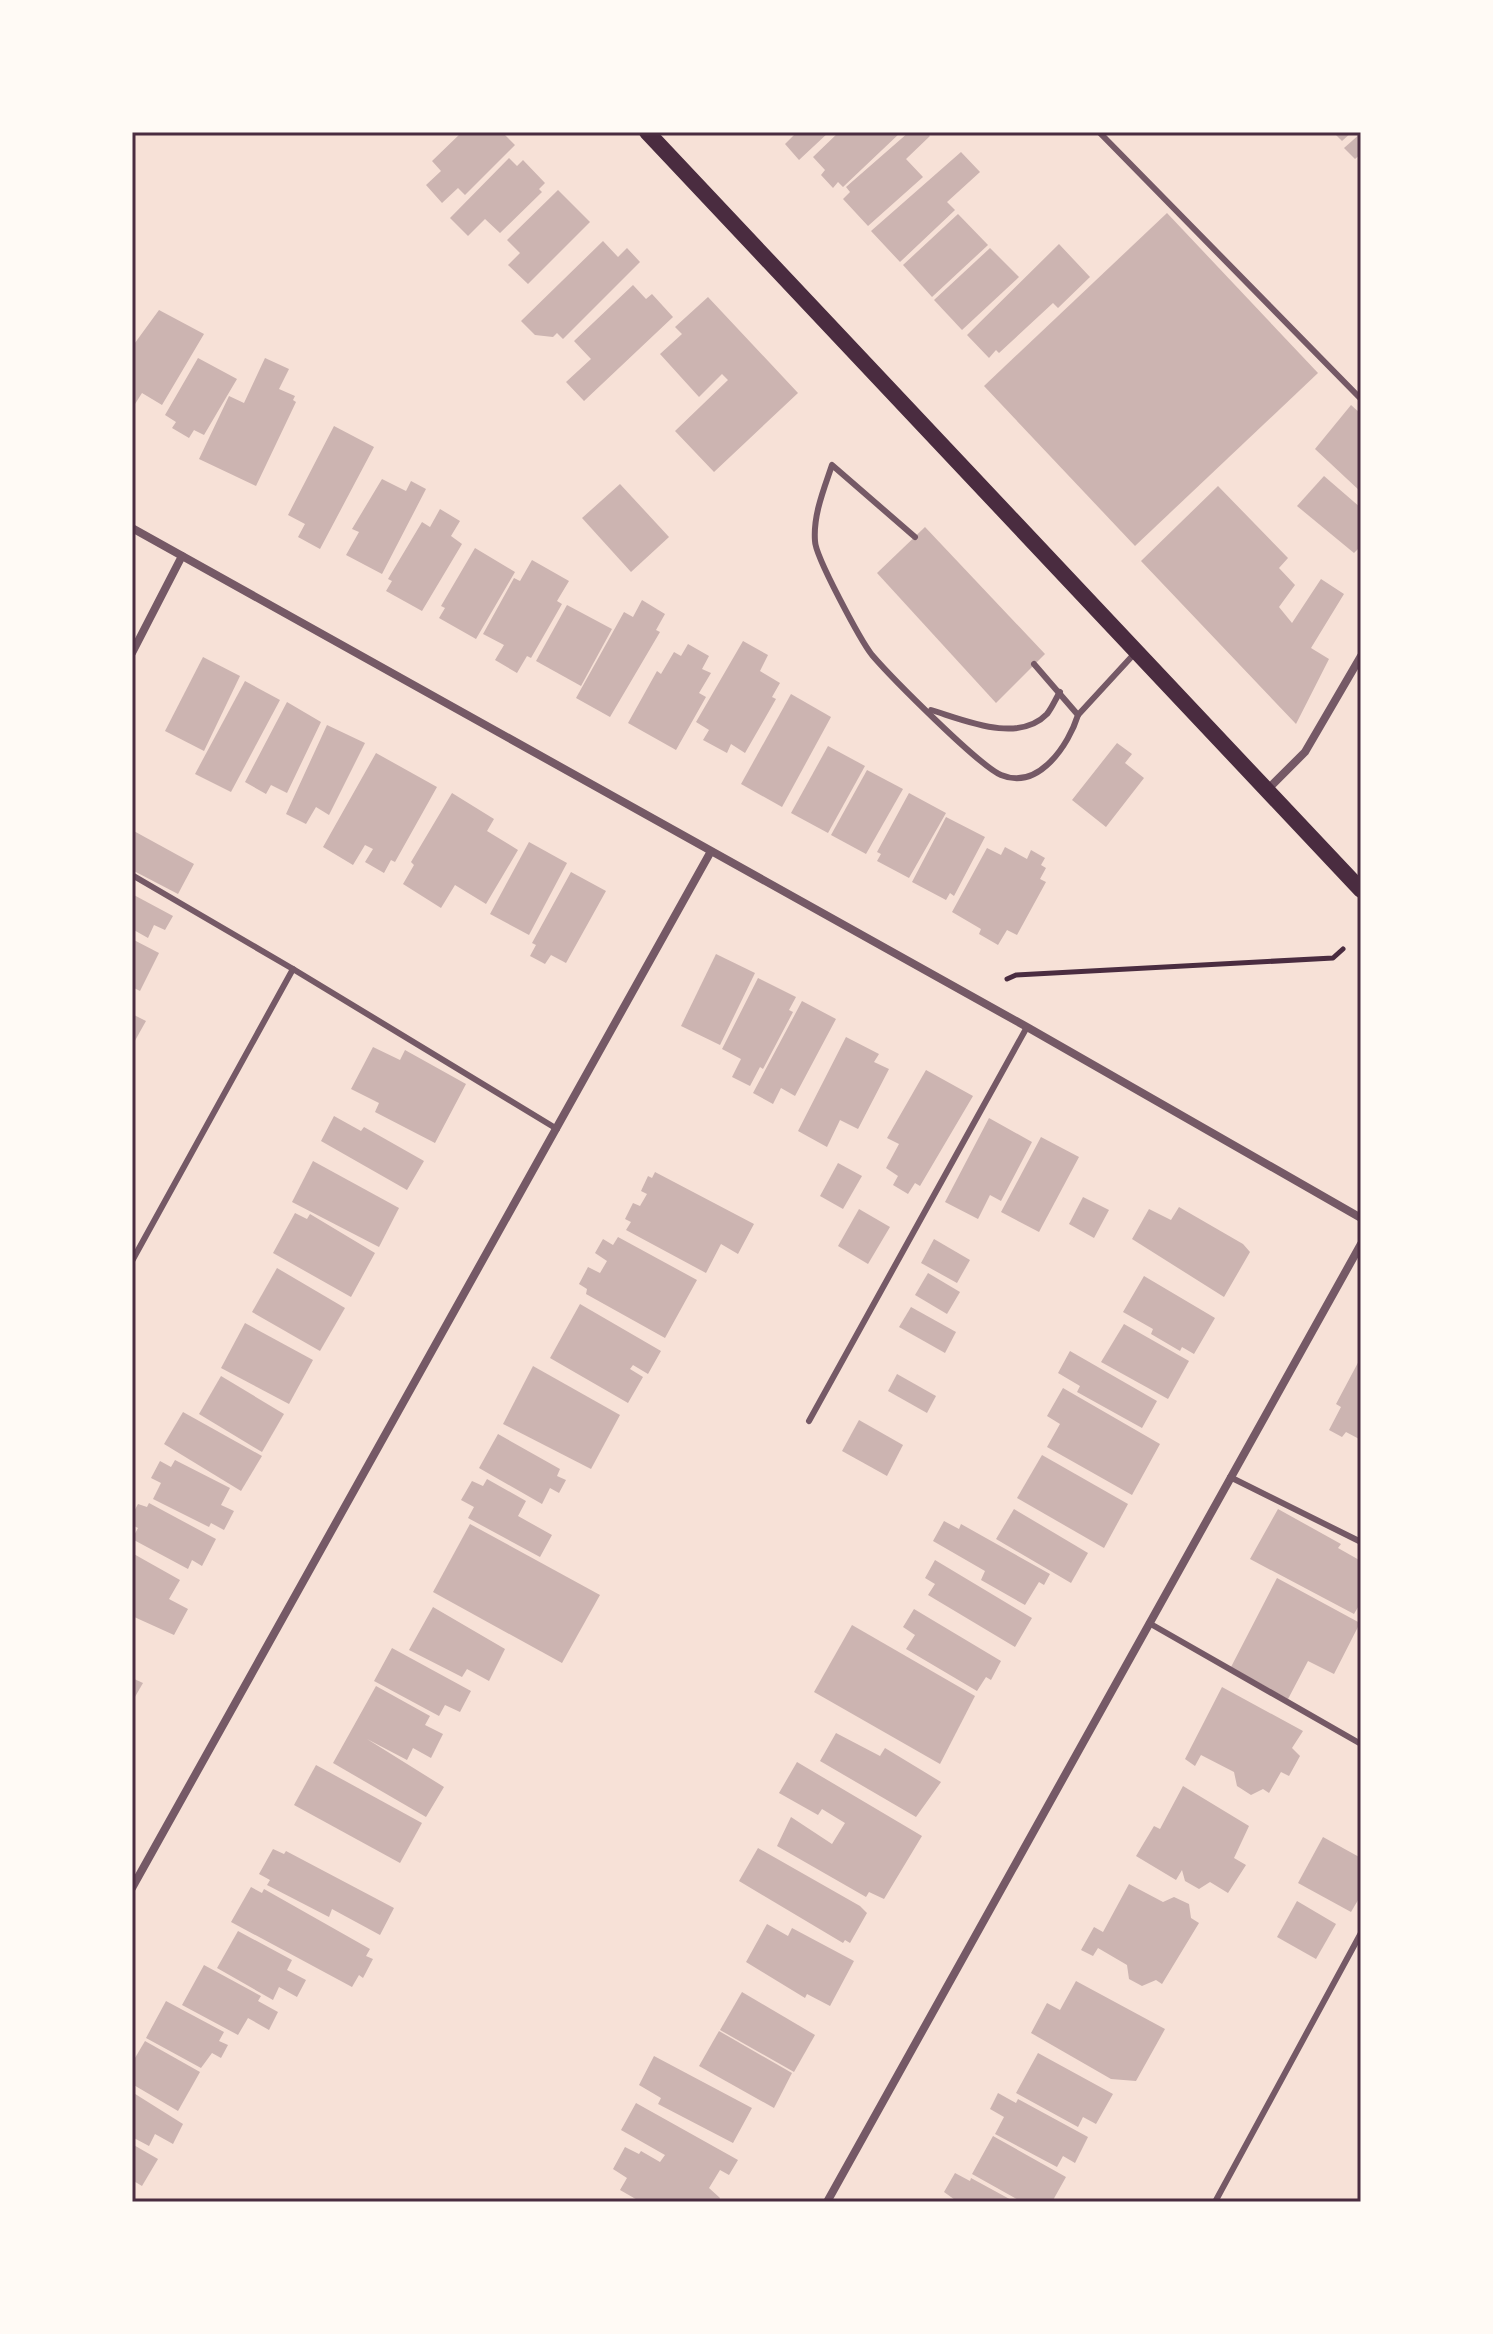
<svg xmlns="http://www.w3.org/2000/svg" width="1493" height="2334" viewBox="0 0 1493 2334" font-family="Rubik,sans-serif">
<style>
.building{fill:#ccb4b1}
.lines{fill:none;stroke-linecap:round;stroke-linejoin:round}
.path{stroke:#4a2c40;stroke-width:5}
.service{stroke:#755966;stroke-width:6}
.minor{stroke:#755966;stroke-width:8}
.secondary{stroke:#4a2c40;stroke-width:16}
.neatline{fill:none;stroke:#4a2c40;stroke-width:3}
</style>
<rect width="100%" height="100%" fill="#f7e1d7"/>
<g class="building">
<polygon points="462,132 502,132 515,145 465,195 458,188 442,203 426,185 441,171 432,161"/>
<polygon points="790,132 829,132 799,160 785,144 794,135"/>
<polygon points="839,132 901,132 843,187 838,182 833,188 821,175 825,170 813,157"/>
<polygon points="909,132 926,132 930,136 906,159 923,177 868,226 843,199 850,192 846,187"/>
<polygon points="1333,132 1352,132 1342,141"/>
<polygon points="1361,133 1361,154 1355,159 1344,148"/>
<polygon points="961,152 980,172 947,202 955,210 900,262 871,231"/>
<polygon points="509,158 517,166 523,160 545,183 539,189 542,192 500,233 485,219 468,236 450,218"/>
<polygon points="558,190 590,222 528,284 508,265 520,253 507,240"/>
<polygon points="1167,213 1318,373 1135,546 984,386"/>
<polygon points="958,214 988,245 932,297 903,265"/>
<polygon points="603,241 618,257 627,248 640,262 563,339 557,333 553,337 535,335 521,321"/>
<polygon points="1059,244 1090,277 1058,308 1053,303 999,353 996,350 989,358 967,335"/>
<polygon points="990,248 1019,277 962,330 934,300"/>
<polygon points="633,285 646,299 652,294 673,317 584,401 566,382 591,359 574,341"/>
<polygon points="708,297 798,393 714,472 675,431 728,380 722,374 699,397 660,354 682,334 675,327"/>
<polygon points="159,310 204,334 162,405 142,393 135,404 132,347"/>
<polygon points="198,358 237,379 204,435 194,430 189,438 172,428 176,422 165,415"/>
<polygon points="265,358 289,369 279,389 295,396 293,400 296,402 256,486 199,459 229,396 244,403"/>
<polygon points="1351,405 1361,414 1361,492 1315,449"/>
<polygon points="334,426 374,447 320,549 298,537 305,524 288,515"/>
<polygon points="1324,476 1361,508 1361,546 1354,553 1297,506"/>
<polygon points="382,479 406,491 411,481 426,489 382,574 346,555 359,532 352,529"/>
<polygon points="620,484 669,537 631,572 582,518"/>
<polygon points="1218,486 1288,558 1279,568 1295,585 1279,607 1292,623 1321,579 1344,594 1311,648 1329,659 1296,724 1141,561"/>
<polygon points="440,509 460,521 451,536 462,544 422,611 386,591 392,581 388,579 422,522 430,527"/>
<polygon points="925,527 1045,654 996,703 877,573"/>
<polygon points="475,548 515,572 476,639 439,618 445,608 441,606"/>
<polygon points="532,560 569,581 557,601 562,604 531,658 527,656 517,673 495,660 504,645 483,634 514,578 520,581"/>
<polygon points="642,600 665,614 656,630 660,632 610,717 576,698 624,612 633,617"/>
<polygon points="567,605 612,629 581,686 536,661"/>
<polygon points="743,641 768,655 760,671 780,683 772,697 776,699 745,753 731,744 727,753 703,740 709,730 696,722"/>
<polygon points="688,644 709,656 702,669 711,673 699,693 706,697 676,750 628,723 657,671 661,674 674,652 681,656"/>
<polygon points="203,657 240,676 204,751 165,731"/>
<polygon points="245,681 280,700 231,792 195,774"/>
<polygon points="791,694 831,717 782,807 741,784"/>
<polygon points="287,702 321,722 287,793 271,785 266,794 245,782"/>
<polygon points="327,725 365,743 329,815 316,807 306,824 286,814"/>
<polygon points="1117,743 1132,754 1125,763 1144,778 1106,827 1072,800"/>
<polygon points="828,746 865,766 828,833 791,813"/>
<polygon points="376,753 437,787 395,862 391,860 384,873 365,862 373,849 365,845 353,865 323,847"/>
<polygon points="867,770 903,789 866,854 831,835"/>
<polygon points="452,793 494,819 487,831 518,850 486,904 455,885 441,908 403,884 414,865 411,862"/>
<polygon points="909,793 946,813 909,878 877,861 881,854 877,852"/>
<polygon points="946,817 985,837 954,896 950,893 946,900 912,882"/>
<polygon points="132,830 194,864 178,894 132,870"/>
<polygon points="529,842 567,863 529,935 490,914"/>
<polygon points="1005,847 1027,859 1031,850 1045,858 1041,865 1046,868 1040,879 1046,882 1017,935 1007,930 998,945 979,934 981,929 952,912 987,848 1001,855"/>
<polygon points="571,872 606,891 566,963 551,955 545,964 530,956 536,945 532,943"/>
<polygon points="132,894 173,916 165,930 154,925 148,938 132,929"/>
<polygon points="132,939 159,953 140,991 132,987"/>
<polygon points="716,954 755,973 720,1045 681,1026"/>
<polygon points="758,978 796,997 789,1010 793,1012 763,1069 760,1067 750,1086 732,1077 741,1059 722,1049"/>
<polygon points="802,1001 836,1019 795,1096 781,1088 773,1104 753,1093"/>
<polygon points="132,1014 146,1021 132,1046"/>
<polygon points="846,1037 879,1054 874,1062 889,1069 858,1129 840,1120 827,1147 798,1131"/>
<polygon points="373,1047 400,1060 405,1050 466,1084 435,1143 375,1112 379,1103 351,1089"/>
<polygon points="926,1070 973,1096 920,1186 915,1183 908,1194 893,1185 898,1176 886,1168 899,1144 887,1138"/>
<polygon points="334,1116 361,1131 364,1127 424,1161 407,1190 321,1141"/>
<polygon points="989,1118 1032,1142 1001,1201 990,1195 978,1219 945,1202"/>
<polygon points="1041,1137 1079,1157 1039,1232 1001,1212"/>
<polygon points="313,1161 399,1208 379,1247 292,1202"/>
<polygon points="838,1163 862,1176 843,1209 820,1196"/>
<polygon points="655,1172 754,1224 738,1254 721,1244 706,1273 626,1230 631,1222 625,1219 633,1203 640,1206 647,1194 641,1191 648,1176 652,1178"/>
<polygon points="1083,1197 1109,1210 1094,1238 1069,1224"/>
<polygon points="1179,1207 1243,1244 1250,1252 1224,1297 1132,1239 1149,1209 1171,1220"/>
<polygon points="859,1209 890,1227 868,1264 838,1246"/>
<polygon points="295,1213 307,1219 310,1214 375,1253 351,1297 273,1253"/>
<polygon points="618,1237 697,1280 665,1338 586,1294 587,1289 579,1284 588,1267 600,1273 607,1261 595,1253 603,1239 613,1245"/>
<polygon points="934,1239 970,1260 957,1283 921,1263"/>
<polygon points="277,1268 345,1308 320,1351 252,1312"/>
<polygon points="928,1273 960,1292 947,1314 915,1295"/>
<polygon points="1144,1276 1215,1318 1194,1354 1182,1347 1180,1351 1151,1334 1153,1329 1123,1312"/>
<polygon points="580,1304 661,1351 648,1374 633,1365 630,1369 643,1377 628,1403 550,1358"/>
<polygon points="911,1307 956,1332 945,1353 899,1327"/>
<polygon points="245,1323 313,1360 289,1404 221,1368"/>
<polygon points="1124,1324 1189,1361 1168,1399 1101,1362"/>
<polygon points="1070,1351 1157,1401 1142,1428 1077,1392 1080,1386 1058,1373"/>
<polygon points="1361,1357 1361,1440 1346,1432 1342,1437 1329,1430 1341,1407 1336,1404"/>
<polygon points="533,1366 620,1415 591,1469 503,1424"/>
<polygon points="897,1374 936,1396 927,1413 888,1391"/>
<polygon points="221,1376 284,1414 262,1452 199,1414"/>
<polygon points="1063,1388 1160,1444 1132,1495 1047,1447 1060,1424 1047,1416"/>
<polygon points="183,1412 262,1456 241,1491 164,1444"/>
<polygon points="859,1420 903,1445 887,1476 842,1451"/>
<polygon points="498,1434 560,1469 557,1476 566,1480 559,1493 550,1488 542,1504 479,1468"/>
<polygon points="1042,1455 1128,1504 1104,1548 1017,1498"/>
<polygon points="175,1460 230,1488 221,1505 234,1511 224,1530 211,1523 209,1527 153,1499 161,1483 151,1478 160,1461 171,1467"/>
<polygon points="487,1479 526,1501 518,1516 552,1535 540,1557 468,1518 474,1507 461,1500 472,1481 483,1486"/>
<polygon points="149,1503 216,1539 202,1566 192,1560 188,1569 132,1539 138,1528 132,1525 132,1515 138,1504 147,1507"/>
<polygon points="1014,1509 1088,1553 1071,1583 996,1539"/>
<polygon points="1278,1509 1341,1544 1338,1548 1361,1561 1361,1602 1354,1614 1250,1559"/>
<polygon points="944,1521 959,1529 961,1524 1050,1574 1044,1585 1039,1582 1025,1605 981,1580 985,1571 933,1541"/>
<polygon points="470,1524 600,1595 562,1663 433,1592"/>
<polygon points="132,1553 180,1580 169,1599 188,1609 174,1635 132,1616"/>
<polygon points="935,1560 1032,1618 1015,1647 928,1595 935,1584 925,1578"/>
<polygon points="1277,1578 1360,1623 1334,1674 1308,1661 1288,1699 1231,1667"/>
<polygon points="433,1607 505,1649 489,1681 467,1669 462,1677 409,1650"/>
<polygon points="914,1609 1001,1661 991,1680 986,1677 977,1691 906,1649 915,1635 903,1627"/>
<polygon points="852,1625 975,1696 940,1764 814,1692"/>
<polygon points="392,1648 471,1691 460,1712 445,1705 439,1716 374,1681"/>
<polygon points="132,1678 143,1683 132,1702"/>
<polygon points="376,1686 430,1716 425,1725 443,1734 431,1758 413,1748 407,1760 367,1739 444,1787 426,1817 333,1763"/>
<polygon points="1222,1687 1303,1731 1292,1748 1300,1756 1289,1776 1281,1772 1269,1793 1263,1789 1251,1795 1237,1786 1234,1772 1201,1755 1195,1766 1185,1759"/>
<polygon points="836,1733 880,1756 885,1748 941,1782 916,1817 820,1761"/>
<polygon points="797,1762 922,1836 884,1899 869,1892 866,1897 777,1846 791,1817 832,1844 845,1823 822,1809 818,1815 779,1793"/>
<polygon points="316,1765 422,1823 400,1863 294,1805"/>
<polygon points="1183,1786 1249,1826 1234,1858 1246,1865 1228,1893 1210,1882 1199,1889 1185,1881 1182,1870 1176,1880 1136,1856 1154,1826 1160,1829"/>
<polygon points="1323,1837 1361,1858 1361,1895 1351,1912 1298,1883"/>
<polygon points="758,1848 860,1906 867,1913 850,1943 845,1940 843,1943 739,1881"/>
<polygon points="273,1849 284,1854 286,1851 394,1908 380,1935 332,1909 329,1917 267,1885 270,1880 259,1874"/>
<polygon points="1129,1884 1163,1902 1174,1897 1189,1904 1191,1918 1199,1923 1162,1984 1156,1980 1142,1986 1129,1979 1127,1965 1098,1948 1093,1956 1081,1950 1094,1927 1103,1932"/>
<polygon points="251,1887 262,1893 264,1889 370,1949 366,1956 373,1959 363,1978 359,1975 352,1987 231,1922"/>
<polygon points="1297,1901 1336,1924 1316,1959 1277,1937"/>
<polygon points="767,1924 788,1936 792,1928 854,1961 830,2006 807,1994 805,1998 746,1962"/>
<polygon points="238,1931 292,1960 287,1970 306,1980 297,1997 279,1987 273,2000 217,1968"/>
<polygon points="204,1965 261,1996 258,2001 278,2012 269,2030 248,2018 238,2035 182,2005"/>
<polygon points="1076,1981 1165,2029 1136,2081 1111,2079 1031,2033 1047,2003 1060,2010"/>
<polygon points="742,1992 815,2035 794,2072 720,2030"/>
<polygon points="166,2001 224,2032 219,2041 228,2045 221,2058 212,2053 201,2068 146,2038"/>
<polygon points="719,2031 792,2073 774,2108 699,2066"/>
<polygon points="145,2041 200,2072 178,2111 132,2084 132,2063"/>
<polygon points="1038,2053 1113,2094 1096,2124 1083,2117 1078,2127 1016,2093"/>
<polygon points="654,2056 752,2108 733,2143 658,2104 661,2098 639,2085"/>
<polygon points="132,2092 183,2124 173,2144 155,2134 149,2146 132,2137"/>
<polygon points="998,2093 1016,2103 1018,2099 1088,2137 1075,2163 1063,2156 1057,2167 995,2134 1004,2117 990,2109"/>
<polygon points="636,2103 738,2160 729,2175 720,2170 709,2188 720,2198 718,2202 641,2202 620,2190 627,2178 613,2169 625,2147 639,2154 641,2151 660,2162 665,2155 621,2130"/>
<polygon points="993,2136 1066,2177 1052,2202 1039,2199 1037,2202 1022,2202 972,2174"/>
<polygon points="132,2144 158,2159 142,2186 132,2180"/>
<polygon points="955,2173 970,2181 971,2178 1015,2202 958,2202 944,2192"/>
</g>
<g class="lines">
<polyline class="path" points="1007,979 1016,975 1333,958 1343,949"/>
<g class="service">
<polyline points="1099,132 1361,399"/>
<path d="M915,537L832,465C824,489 813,515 815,541C815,556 861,641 872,655C891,677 978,765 1001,775C1039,791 1069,744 1078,715L1034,664"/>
<path d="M931,710C964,720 1018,744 1047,714C1052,708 1056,698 1060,692"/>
<polyline points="1078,715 1135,653"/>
<polyline points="132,875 293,969 132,1261"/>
<polyline points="293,969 557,1129"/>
<polyline points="809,1421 1027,1027"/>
<polyline points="1230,1477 1361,1542"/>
<polyline points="1149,1623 1361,1744"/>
<polyline points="1215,2202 1361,1933"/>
</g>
<g class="minor">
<polyline points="132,528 1027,1027 1361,1218"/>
<polyline points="132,653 182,556"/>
<polyline points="1267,790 1305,752 1361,656"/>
<polyline points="132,1888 710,853"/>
<polyline points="827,2202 1361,1244"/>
</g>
<polyline class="secondary" points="647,132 1361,890"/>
</g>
<rect width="1493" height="2334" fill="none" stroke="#fffaf5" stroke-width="268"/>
<rect x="134" y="134" width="1225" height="2066" class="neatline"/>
</svg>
